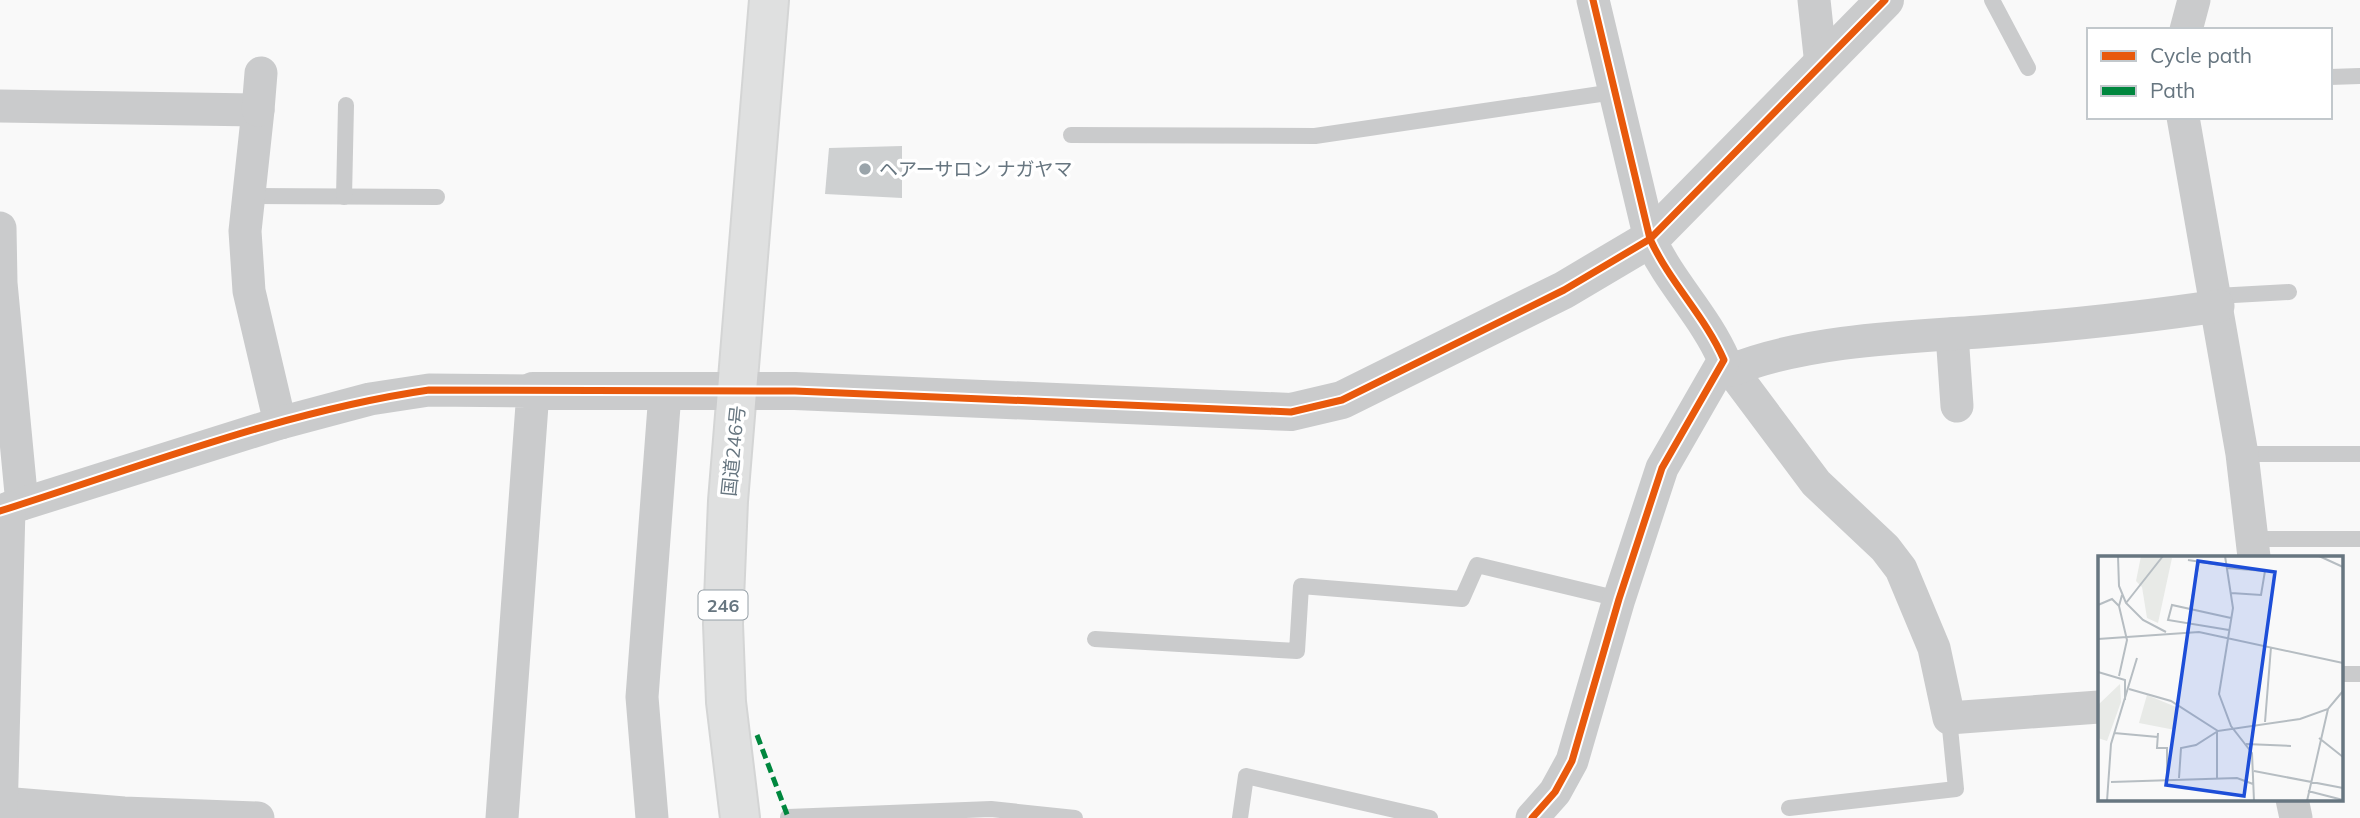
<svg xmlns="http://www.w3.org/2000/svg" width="2360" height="818" viewBox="0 0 2360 818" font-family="Mulish,'Noto Sans JP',sans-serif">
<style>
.building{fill:#ced0d1}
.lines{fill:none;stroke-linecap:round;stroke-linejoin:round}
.trunk-casing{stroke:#d4d5d5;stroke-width:42}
.service{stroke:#cacbcc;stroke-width:16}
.minor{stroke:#cacbcc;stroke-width:33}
.tertiary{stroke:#cacbcc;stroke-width:38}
.trunk{stroke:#dfe0e0;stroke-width:38}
.quiet{stroke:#00873e;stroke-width:5;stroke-dasharray:10 5;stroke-linecap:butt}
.cycleway-casing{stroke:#fff;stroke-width:11}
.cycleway{stroke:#e8590c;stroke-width:7}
.poi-dot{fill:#9aa4aa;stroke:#fff;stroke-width:2.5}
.labels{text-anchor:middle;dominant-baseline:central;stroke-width:7;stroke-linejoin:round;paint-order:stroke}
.shield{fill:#fff;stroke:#959fa6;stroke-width:2}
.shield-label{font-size:18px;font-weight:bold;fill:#677680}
.poi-label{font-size:19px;fill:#677680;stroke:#fff;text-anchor:start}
.street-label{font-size:19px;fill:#677680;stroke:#fff}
.inset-road{fill:none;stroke:#b6bdc2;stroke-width:2}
.view{fill:#1d4ed8;fill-opacity:0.15;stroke:#1d4ed8;stroke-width:3.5}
.inset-edge{fill:none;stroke:#677680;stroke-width:3.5}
</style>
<rect width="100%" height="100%" fill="#f9f9f9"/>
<polygon class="building" points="902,146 902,198 825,194 829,148"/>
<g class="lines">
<g class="trunk-casing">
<polyline id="trunk" points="740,818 726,702 723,624 728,501 769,0"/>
</g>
<g class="service">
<polyline points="1992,0 2028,68"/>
<polyline points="2330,77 2360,76"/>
<polyline points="1071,135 1315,136 1614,92"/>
<polyline points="249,196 437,197"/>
<polyline points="344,197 346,105"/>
<polyline points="2216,296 2289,292"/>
<polyline points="2242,454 2360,454"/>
<polyline points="2253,539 2360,539"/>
<polyline points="1095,639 1297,651 1301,586 1462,599 1477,565 1619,599"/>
<polyline points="2341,674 2360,674"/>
<polyline points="1789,808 1956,789 1949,718"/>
<polyline points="788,817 991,809 1075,818"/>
<polyline points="1240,818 1246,776 1430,818"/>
</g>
<g class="minor">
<polyline points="1814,0 1821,65"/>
<polyline points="2186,30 2194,0"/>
<polyline points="0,106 258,110 245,231 249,291 280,423"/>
<polyline points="258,110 261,73"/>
<polyline points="2183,117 2242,454 2254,557"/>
<polyline points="0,228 1,283 22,504"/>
<polyline points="1952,334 1957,406"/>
<polyline points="1724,360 1816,483 1885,548 1901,569 1934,648 1949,718 2099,707"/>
<path d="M1732,370C1803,341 1903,337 1979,332C2059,326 2138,318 2218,306"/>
<polyline points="0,511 280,423 370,399 429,390 533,391 502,818"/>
<polyline points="2292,799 2296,818"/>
<polyline points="2,803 124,813 258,818"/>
<polyline points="1,818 9,508"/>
<polyline points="652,818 642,697 665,393"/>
<path d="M1532,818L1555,792L1572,761L1619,599L1662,468L1724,360C1705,316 1670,283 1650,239L1593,0"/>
</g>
<polyline class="tertiary" points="533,391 795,391 1291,412 1342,400 1564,290 1650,239 1885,0"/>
<use href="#trunk" class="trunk"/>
<polyline class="quiet" points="757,735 788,817"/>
<g class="cycleway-casing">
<g id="cycleway">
<path d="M0,511C140,467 284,411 429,390L795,391L1291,412L1342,400L1564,290L1650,239L1885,0"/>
<path d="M1532,818L1555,792L1572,761L1619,599L1662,468L1724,360C1705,316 1670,283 1650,239L1593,0"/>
</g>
</g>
<use href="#cycleway" class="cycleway"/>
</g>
<circle class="poi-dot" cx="865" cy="169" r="7"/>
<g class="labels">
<rect class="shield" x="698.5" y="590.5" width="49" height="29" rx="5"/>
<g class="shield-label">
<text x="723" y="605">246</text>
</g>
<g class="poi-label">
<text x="879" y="169">ヘアーサロン ナガヤマ</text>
</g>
<g class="street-label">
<text transform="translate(733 451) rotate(-84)">国道246号</text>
</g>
</g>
<g transform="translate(2098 556)">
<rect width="245" height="245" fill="#f9f9f9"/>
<path d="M43,0L74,2L60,67L49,62L44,31L38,25ZM22,128L23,146L9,185L0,182V149ZM49,139L78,151L77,174L41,167Z" fill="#e8eae7"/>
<path class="inset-road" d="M20,0L21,30L28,47L45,64L68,76M127,0L135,52L121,138L133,170L154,197L156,245M221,0L245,11M90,4L129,10M129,12L167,15L163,39L133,37M28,47L65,0M0,49L14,43L21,50M92,53L101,6M131,74L70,64L74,49L133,62M0,83L101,76L245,107M0,116L27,124V144M21,120L29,84L21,50L24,39M31,133L73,145L120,175L202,163L230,153L245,135M167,166L173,91M16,177L60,181M60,177L59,192H69V223M221,182L245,201M148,188L193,190M156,215L245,232M81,222L83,192L98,189L120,175M119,223V176M13,226L139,222L155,228M210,235L245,244M9,245L13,188L39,102M209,245L230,153"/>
<path class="view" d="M100,5L177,16L146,240L68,229Z"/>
<rect width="245" height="245" class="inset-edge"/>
</g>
<rect x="2087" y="28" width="245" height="91" fill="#ffffff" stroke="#c2c8cc" stroke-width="2"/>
<rect x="2101" y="51" width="35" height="10" fill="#e8590c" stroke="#c2c8cc" stroke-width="2"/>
<text x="2150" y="63" font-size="21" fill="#677680">Cycle path</text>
<rect x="2101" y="86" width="35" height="10" fill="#00873e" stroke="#c2c8cc" stroke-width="2"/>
<text x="2150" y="98" font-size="21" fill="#677680">Path</text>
</svg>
